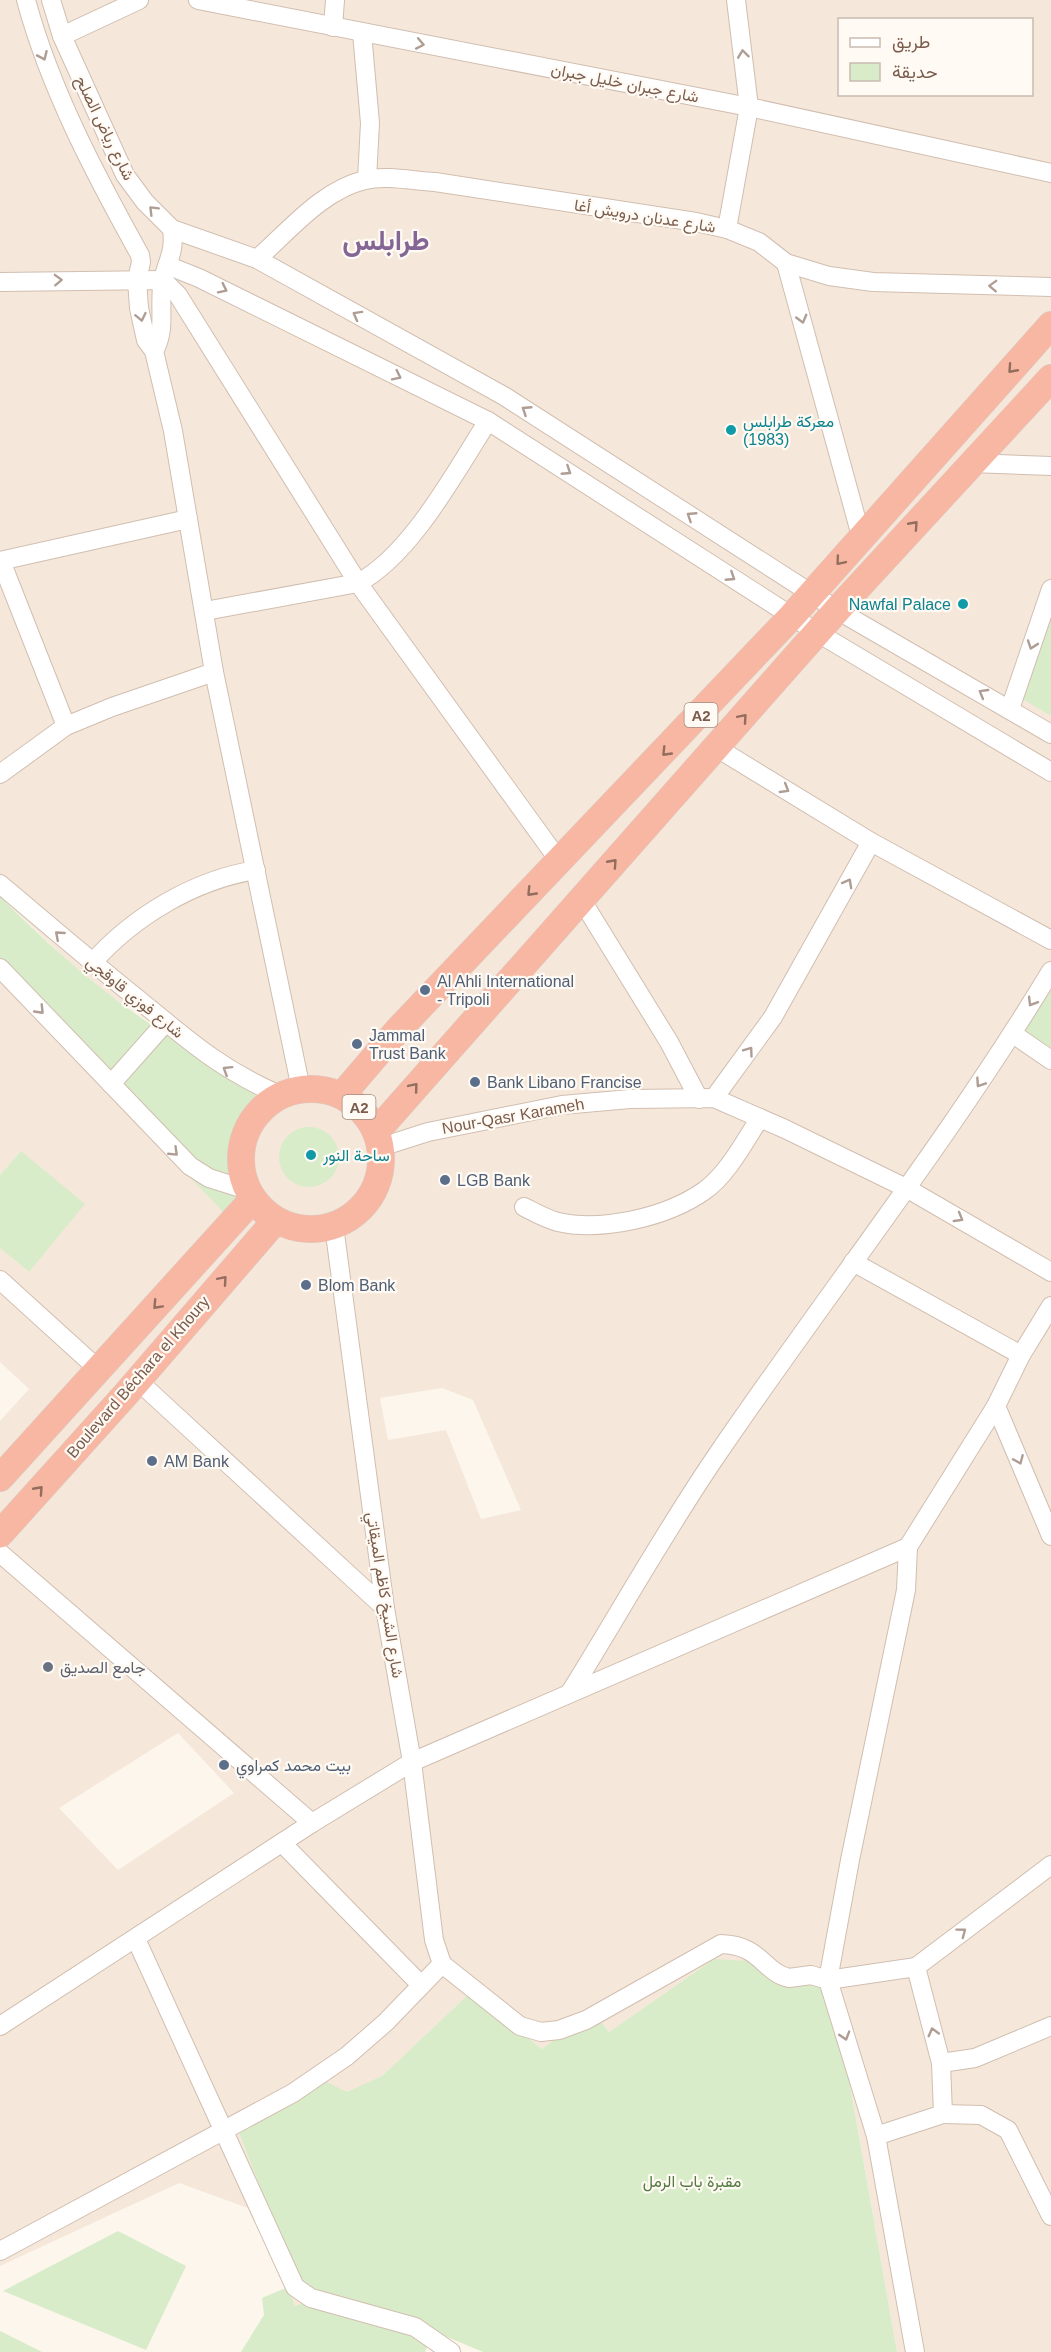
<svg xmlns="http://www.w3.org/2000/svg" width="1051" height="2352" viewBox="0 0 1051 2352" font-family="Arial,Vazirmatn,sans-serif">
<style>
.residential{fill:#f5e8da;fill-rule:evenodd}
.green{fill:#d8ecc9}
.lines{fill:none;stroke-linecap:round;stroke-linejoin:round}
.minor-casing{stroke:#d1beb0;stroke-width:20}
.highway-casing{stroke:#dad1cd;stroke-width:28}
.minor{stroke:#fff;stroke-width:18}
.highway{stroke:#f7b7a3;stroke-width:27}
.oneway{stroke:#af9d94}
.oneway2{stroke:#936e5e}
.culture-dot{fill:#0f9aa8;stroke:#fffaf3;stroke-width:2}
.service-dot{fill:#5c6f8a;stroke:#fffaf3;stroke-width:2}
.worship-dot{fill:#6b7280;stroke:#fffaf3;stroke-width:2}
.labels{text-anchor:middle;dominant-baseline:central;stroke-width:4.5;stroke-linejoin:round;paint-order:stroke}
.shield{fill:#fffaf3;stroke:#a28b7f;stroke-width:1.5}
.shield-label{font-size:15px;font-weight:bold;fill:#7a5c4d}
.street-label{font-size:16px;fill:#7a5c4d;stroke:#fffaf3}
.culture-label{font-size:16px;fill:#0d838f;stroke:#fffaf3;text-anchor:start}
.service-label{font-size:16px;fill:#4e5e75;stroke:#fffaf3;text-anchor:start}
.worship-label{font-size:16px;fill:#5b616d;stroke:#fffaf3;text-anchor:start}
.park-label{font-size:16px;fill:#537a41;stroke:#fffaf3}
.town-label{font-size:28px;font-weight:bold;fill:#846695;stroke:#fffaf3}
</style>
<rect width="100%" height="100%" fill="#fdf6ec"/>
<path class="residential" d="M0,0H1051V601L1019,696L1051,716V989L1024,1030L1051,1048V2352H897L829,1966L778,1983L714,1959L609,2032L593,2011L542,2049L471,1992L382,2076L347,2093L238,2130L304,2302L295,2306L248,2208L179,2183L0,2266V1421L29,1389L0,1362V1248L29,1272L21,1151L0,1175V977L242,1231L243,1178L249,1135L264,1099L108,994L69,962L0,896ZM840,20H1032V94H840ZM442,1388L473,1400L521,1510L481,1519L446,1430L388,1440L380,1398ZM178,1733L234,1793L118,1870L59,1808Z"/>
<g class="green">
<polygon points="1051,601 1051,716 1019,697"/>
<path d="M0,896C45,942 93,985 146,1021C185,1048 226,1070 264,1098L249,1135L243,1178L242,1232L0,977Z"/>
<polygon points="1051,989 1051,1048 1024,1030"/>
<circle cx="309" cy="1157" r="30"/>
<polygon points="21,1151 85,1204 29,1272 0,1248 0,1175"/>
<polygon points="714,1959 747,1961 778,1983 829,1966 897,2352 483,2352 433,2331 425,2352 241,2352 264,2315 262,2298 288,2287 295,2306 304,2302 238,2130 323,2080 347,2092 382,2076 471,1992 542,2049 593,2011 609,2032"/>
<polygon points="118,2231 186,2266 146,2350 3,2291"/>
<polygon points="0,2331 42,2352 0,2352"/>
</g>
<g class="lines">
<g class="minor-casing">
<g id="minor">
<path d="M26,0C50,89 95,174 140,255L141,262L137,280L139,308L146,340L154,351L173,431L214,672L301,1089"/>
<path d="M51,0L62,36L125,175L145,202L172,229C175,253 168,258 163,280C158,304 167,329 154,351"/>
<polyline points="198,0 749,107 1051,173"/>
<polyline points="333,27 335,0"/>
<polyline points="362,33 370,123 367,179"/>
<polyline points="62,36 139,0"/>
<polyline points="172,229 257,259 504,396 837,610 1051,734"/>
<polyline points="727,229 749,107 736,0"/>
<path d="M257,259C289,231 322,190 365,180C387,175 413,181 435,182L696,222L727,229L759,242L786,263L829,276L873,282L1051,287"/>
<polyline points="786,263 861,536"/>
<polyline points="169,266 199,278 488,421 818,633 1051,772"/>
<polyline points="0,282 163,280 178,295 358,583 560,862"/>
<polyline points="971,463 1051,466"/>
<polyline points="0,561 188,519"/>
<polyline points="1,561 66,726"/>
<path d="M205,611L358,583C412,554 455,472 488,421"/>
<polyline points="1010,709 1051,589"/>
<polyline points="717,748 871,842 1051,940"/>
<polyline points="0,774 66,726 112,707 214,672"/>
<path d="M0,884C47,924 95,965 144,1004C190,1042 225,1072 280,1095"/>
<polyline points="581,899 669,1042 699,1099"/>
<path d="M92,963C134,916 194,880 256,870"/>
<polyline points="0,968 190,1166 209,1178 247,1190"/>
<polyline points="1013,1034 1051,1060"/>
<polyline points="111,1084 166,1022"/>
<polyline points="714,1098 773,1017 871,842"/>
<polyline points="381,1147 428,1132 562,1105 630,1099 714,1098 785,1129 908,1189 1051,1272"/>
<path d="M524,1207C534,1212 546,1219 558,1222C602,1232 667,1217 704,1191C728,1174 744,1142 760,1118"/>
<polyline points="334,1226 385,1608 412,1762 434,1940 442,1964"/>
<polyline points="853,1262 1021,1355"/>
<polyline points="0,1280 98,1369"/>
<polyline points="137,1380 385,1608"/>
<polyline points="996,1406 1051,1536"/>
<polyline points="0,1553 312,1823"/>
<path d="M571,1691C620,1612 666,1529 719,1452C829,1291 950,1138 1051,971"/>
<polyline points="282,1843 421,1985"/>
<polyline points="136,1939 295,2287 311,2298 415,2327 451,2352"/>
<path d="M442,1964L520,2026L541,2032L559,2030L586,2020L721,1944C761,1945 763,1972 789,1978L811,1975L828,1980L916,1967L941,2063L943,2114L876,2136L828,1980L850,1860L906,1590L908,1547"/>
<polyline points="916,1967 1051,1865"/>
<polyline points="0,2026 312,1823 412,1762 908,1547 996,1406 1021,1355 1051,1306"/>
<polyline points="941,2063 975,2058 1051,2026"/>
<polyline points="943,2114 981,2115 1008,2130 1051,2216"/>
<polyline points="876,2136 915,2352"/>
<polyline points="0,2251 293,2093 347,2056 386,2022 442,1964"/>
</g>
</g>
<g class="highway-casing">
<g id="highway">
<circle cx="311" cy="1159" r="70"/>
<polyline points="342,1095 397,1031 792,616 1051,325"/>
<polyline points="376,1132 837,610 1051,378"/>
<polyline points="0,1478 253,1199"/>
<polyline points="0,1534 126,1394 276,1220"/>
</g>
</g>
<use href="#minor" class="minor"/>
<use href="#highway" class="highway"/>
</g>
<defs><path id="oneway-chevron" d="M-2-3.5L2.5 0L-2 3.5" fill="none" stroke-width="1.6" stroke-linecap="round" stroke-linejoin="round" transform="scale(1.5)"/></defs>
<g class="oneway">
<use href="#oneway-chevron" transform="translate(420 44) rotate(11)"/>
<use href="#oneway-chevron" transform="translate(743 54) rotate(-97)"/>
<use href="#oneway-chevron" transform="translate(43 56) rotate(66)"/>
<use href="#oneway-chevron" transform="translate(153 210) rotate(-135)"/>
<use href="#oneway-chevron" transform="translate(58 280) rotate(-2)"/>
<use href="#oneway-chevron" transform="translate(993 286) rotate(-178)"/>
<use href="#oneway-chevron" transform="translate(223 289) rotate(26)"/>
<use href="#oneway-chevron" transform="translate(357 315) rotate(-151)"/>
<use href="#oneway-chevron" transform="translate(141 317) rotate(78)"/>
<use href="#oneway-chevron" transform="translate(802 319) rotate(75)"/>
<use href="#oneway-chevron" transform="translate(397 376) rotate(26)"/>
<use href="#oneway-chevron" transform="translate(526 410) rotate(-147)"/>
<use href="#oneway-chevron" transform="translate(567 471) rotate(33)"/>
<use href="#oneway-chevron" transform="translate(691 516) rotate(-147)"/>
<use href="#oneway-chevron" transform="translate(731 577) rotate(33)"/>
<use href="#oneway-chevron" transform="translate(1032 645) rotate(109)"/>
<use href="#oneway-chevron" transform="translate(983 693) rotate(-150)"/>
<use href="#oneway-chevron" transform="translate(785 789) rotate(31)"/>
<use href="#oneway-chevron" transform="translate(848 883) rotate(-61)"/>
<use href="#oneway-chevron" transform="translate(59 935) rotate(-139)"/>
<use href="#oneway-chevron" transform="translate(1032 1002) rotate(121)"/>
<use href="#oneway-chevron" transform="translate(40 1010) rotate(46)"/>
<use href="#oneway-chevron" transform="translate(749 1051) rotate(-54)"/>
<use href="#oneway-chevron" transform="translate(227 1070) rotate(-148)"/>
<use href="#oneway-chevron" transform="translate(980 1083) rotate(124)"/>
<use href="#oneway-chevron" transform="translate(174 1152) rotate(44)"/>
<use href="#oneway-chevron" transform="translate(959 1218) rotate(30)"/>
<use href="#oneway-chevron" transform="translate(1019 1460) rotate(67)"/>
<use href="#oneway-chevron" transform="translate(962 1932) rotate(-37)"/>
<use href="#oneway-chevron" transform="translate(933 2032) rotate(-105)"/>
<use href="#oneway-chevron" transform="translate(845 2036) rotate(73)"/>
</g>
<g class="oneway2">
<use href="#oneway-chevron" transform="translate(1012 369) rotate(132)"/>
<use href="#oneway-chevron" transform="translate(914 525) rotate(-48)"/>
<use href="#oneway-chevron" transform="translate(840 561) rotate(130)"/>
<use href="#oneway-chevron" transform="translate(743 718) rotate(-49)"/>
<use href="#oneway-chevron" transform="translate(666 752) rotate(134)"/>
<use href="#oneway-chevron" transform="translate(613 863) rotate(-48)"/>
<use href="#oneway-chevron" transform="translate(531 892) rotate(134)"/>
<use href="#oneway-chevron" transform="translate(414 1087) rotate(-50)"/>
<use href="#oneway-chevron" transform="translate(223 1280) rotate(-49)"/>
<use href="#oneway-chevron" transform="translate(157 1305) rotate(133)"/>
<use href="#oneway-chevron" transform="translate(39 1490) rotate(-48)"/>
</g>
<g class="culture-dot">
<circle cx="731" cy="430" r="6"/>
<circle cx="963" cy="604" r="6"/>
<circle cx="311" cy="1155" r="6"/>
</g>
<g class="service-dot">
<circle cx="425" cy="990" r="6"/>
<circle cx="357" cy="1044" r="6"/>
<circle cx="475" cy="1082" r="6"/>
<circle cx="445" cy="1180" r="6"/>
<circle cx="306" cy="1285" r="6"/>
<circle cx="152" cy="1461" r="6"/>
<circle cx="224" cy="1765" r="6"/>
</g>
<circle class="worship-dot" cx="48" cy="1667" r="6"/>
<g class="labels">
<g class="shield">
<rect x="684.5" y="703" width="33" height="24" rx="4.5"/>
<rect x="342.5" y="1095" width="33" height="24" rx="4.5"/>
</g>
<g class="shield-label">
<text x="701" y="715">A2</text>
<text x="359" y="1107">A2</text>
</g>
<g class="street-label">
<text transform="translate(625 83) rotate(11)">شارع جبران خليل جبران</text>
<text transform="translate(105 128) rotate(64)">شارع رياض الصلح</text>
<text transform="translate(645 216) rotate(9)">شارع عدنان درويش أغا</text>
<text transform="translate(135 997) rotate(39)">شارع فوزي قاوقجي</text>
<text transform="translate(513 1116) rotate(-10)">Nour-Qasr Karameh</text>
<text transform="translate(138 1377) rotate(-49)">Boulevard Béchara el Khoury</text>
<text transform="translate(385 1595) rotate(81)">شارع الشيخ كاظم الميقاتي</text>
</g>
<g class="culture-label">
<text x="743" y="421">معركة طرابلس<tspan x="743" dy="18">(1983)</tspan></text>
<text x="951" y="604" text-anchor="end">Nawfal Palace</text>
<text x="323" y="1155">ساحة النور</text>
</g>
<g class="service-label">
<text x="437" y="981">Al Ahli International<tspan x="437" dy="18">- Tripoli</tspan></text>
<text x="369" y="1035">Jammal<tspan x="369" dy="18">Trust Bank</tspan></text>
<text x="487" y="1082">Bank Libano Francise</text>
<text x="457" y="1180">LGB Bank</text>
<text x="318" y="1285">Blom Bank</text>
<text x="164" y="1461">AM Bank</text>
<text x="236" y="1765">بيت محمد كمراوي</text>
</g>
<g class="worship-label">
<text x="60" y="1667">جامع الصديق</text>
</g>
<g class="park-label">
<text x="692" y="2181">مقبرة باب الرمل</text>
</g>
<g class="town-label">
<text x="386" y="240">طرابلس</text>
</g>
</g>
<rect x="838" y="18" width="195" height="78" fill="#fffaf3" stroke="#cabbb1" stroke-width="1.5"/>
<rect x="850" y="38" width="30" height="9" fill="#ffffff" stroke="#cabbb1" stroke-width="1.5"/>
<text x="892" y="48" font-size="18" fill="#7a5c4d">طريق</text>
<rect x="850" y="63" width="30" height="18" fill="#d8ecc9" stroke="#cabbb1" stroke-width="1.5"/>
<text x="892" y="78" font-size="18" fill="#7a5c4d">حديقة</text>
</svg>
